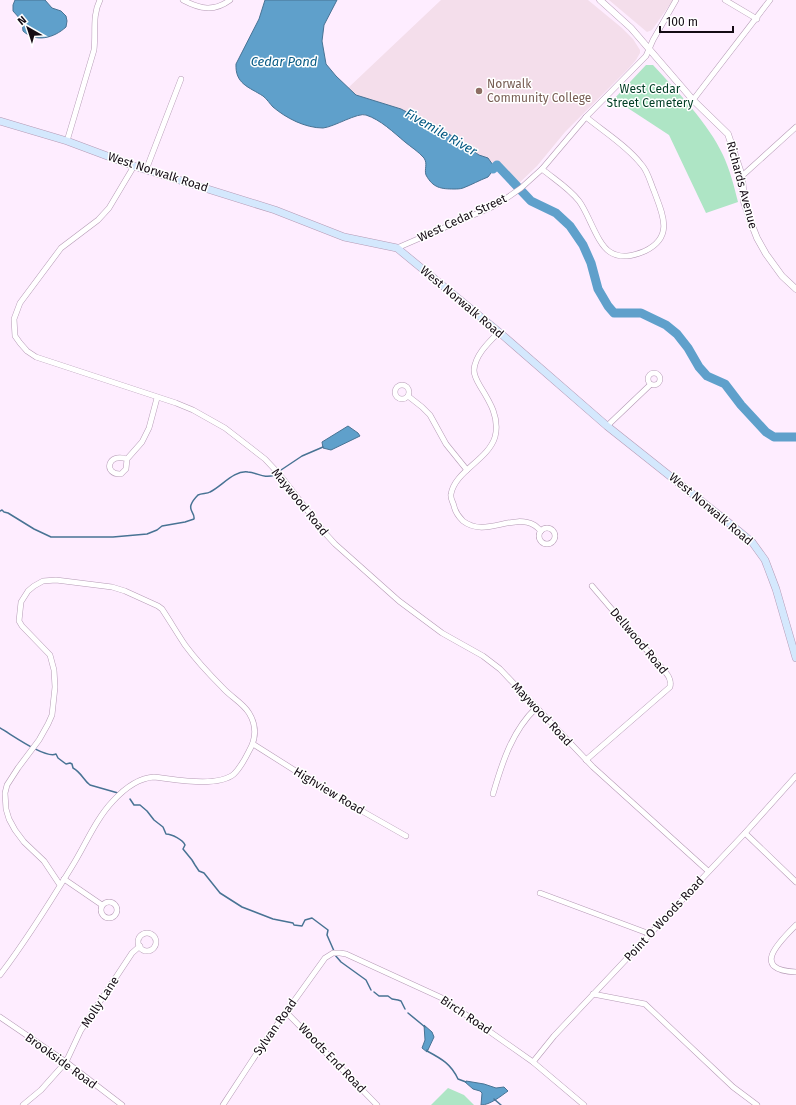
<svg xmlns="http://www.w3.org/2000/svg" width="796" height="1105" viewBox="0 0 796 1105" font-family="'Fira Sans',sans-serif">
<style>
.education{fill:#f4deeb}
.green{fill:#aee5c5}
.water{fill:#5fa0cb;stroke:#487394}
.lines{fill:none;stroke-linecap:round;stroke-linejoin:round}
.stream{stroke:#487394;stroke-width:1.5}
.river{stroke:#5fa0cb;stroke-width:9}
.minor-casing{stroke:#b59ab5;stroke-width:6}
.tertiary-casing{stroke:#b59ab5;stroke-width:7}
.secondary-casing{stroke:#b59ab5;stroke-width:8}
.minor{stroke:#fff;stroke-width:5}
.tertiary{stroke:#fff;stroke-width:6}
.secondary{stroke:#d4e8fd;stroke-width:7}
.education-dot{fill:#8d6e63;stroke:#fff;stroke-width:1.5}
.labels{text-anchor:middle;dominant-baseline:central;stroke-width:3;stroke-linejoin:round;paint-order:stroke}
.education-label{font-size:12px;fill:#785e54;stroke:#fff;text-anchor:start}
.park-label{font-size:12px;fill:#013e25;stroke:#fff}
.street-label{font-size:12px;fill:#140b14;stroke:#fff}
.water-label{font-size:13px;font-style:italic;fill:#065a84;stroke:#fff}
</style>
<rect width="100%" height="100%" fill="#feedff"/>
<g class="education">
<polygon points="441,0 588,0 622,28 633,39 640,50 640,53 636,60 630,67 565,132 537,166 515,187 488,158 479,155 449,134 401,109 356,95 348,88"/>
<polygon points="609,0 673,0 652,30 647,32"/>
</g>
<g class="green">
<path d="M646,65H653C676,90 709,124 723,155C730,170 734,186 738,202L706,213L669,135L614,99Z"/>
<polygon points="448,1088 464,1095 474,1105 431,1105"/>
</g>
<g class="water">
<path d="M15,0H45L52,8L61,11L66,16L67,21L66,27C54,38 36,43 23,31L22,21L13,11V5Z"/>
<path d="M265,0H337L324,25L322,41L326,64L336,76L356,95L401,109L449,134L479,155L488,158L493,165L491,173L488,177C480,180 471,185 463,188C460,189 457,189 454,189C441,189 433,188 426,175C424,169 428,164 424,158C419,152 411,147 405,142C393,132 381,120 366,115C358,112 334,127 323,128C305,128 286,118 273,107C270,104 267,99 263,96C249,87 235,84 236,64L259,19Z"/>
<polygon points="348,426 358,433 360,436 331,450 323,448 322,442"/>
<polygon points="424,1025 432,1032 434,1037 427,1052 422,1048 425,1040"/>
<path d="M466,1081L484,1084L496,1088L504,1087L508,1091C501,1096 490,1105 481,1105L482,1093L480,1091L473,1089L465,1082Z"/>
</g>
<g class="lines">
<g class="stream">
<polyline points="281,470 302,456 323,447"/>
<path d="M0,511L2,510L4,512L8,513L34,529L51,537H113L147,534L157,530L162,526L185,522L194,519C195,513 189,511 191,505C192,502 196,497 198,495C202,493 207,494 210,492C222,486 234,470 248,472C259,473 263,479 275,475"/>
<path d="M0,728C11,734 45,759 56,754L58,758L66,764L70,763L72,764L73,768C82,773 83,780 90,785L118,793"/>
<path d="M130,799L134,805H140L147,811L154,820L163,827L166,834C172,834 183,840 185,845L183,849L192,860L195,865L199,871L204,873L220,893L242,907L273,919L293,923L294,925L302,926L305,920L312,918L328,930L327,935L334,951"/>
<polyline points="335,955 341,962 366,980 371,990"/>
<polyline points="374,992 379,996 388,996 392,999 398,1000 401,1001 405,1009"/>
<polyline points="408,1013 425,1027"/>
<path d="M427,1050V1051C442,1059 451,1064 458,1079L466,1082"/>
<polyline points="494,1099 501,1105"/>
</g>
<polyline class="river" points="493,169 497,165 531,201 556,213 570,226 583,245 591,263 598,289 608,306 614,313 641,313 666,325 677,334 688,348 699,367 707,376 725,384 741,405 766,432 774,437 796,437"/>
<g class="minor-casing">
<g id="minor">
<path d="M183,0C200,9 214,12 230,0"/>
<polyline points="725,0 757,19"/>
<polyline points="693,100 770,0"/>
<path d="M67,141L94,50C96,33 92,15 100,0"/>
<polyline points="134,166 109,208 98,220 61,248 20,303 14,319 15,336 20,343 27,351 36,357 176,403 193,410 225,428 265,459 280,475 324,532 335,544 399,601 442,633 483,656 500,669 593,767 708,871"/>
<path d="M542,169C554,179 569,188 579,201C589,214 597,244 610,252C621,259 633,256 645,251C674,237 663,215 654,191C650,182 648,171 641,164C627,146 603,131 586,117"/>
<polyline points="146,170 181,79"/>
<polyline points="742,176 796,127"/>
<polyline points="397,248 492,207 504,200 521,188 542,169 586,117 646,56 653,40 676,0"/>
<path d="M499,332C489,342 475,355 474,370C474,376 477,381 480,386C490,402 500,418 495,437C488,460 455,471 451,494C450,498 453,502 454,506C455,511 459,517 463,521C485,538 512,513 534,525C536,526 539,529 541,531"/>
<circle cx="654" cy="379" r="6"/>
<circle cx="402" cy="392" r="7"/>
<polyline points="408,396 422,407 430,415 446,444 467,470"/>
<polyline points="607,426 650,385"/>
<path d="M127,459C107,452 103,475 121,474L126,469L127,459L142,442L149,428L157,398"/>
<circle cx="547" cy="536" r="8"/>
<polyline points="253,744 332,794 406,836"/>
<path d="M586,760L670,687C672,679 667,674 662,668L592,586"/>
<path d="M493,794C502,763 512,731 536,708"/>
<polyline points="745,833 796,882"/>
<polyline points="64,879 102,905"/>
<polyline points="540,893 650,934"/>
<circle cx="109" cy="910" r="8"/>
<path d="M796,925C779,942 750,970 796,972"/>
<circle cx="147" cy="942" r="9"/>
<path d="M0,975C26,941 49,904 71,868C85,846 95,820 113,801C124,789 138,778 154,777C174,779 217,788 234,774C241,767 245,759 249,751C256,739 257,726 249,713C243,703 231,697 223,688C210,675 196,660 185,645C177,633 170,621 162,609L158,606L125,591L112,587L56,580L43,581L34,586L28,591L21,602L19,621L22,626L50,655L54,670L55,687L52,715L48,724L39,740L18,768L7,785L5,793L6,809L9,819L15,830L24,842L44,861L60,885"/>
<polyline points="593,994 645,1004 733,1087 757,1105"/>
<polyline points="286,1012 377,1105"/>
<polyline points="0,1017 66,1062 122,1105"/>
<polyline points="533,1062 554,1036 745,833 796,776"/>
<polyline points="23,1105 41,1090 66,1062 81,1030 132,953 140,946"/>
<polyline points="223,1105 261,1047 325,958 333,953 340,953 346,954 442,998 533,1062 584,1105"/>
</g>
</g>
<g class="tertiary-casing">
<polyline id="tertiary" points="600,0 631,28 693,100 728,134 742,176 744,202 750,220 757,238 766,254 782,276 796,289"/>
</g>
<g class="secondary-casing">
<polyline id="secondary" points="0,121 67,141 134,166 275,210 344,237 397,248 499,332 607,426 729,523 752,542 765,560 776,589 796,658"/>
</g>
<use href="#minor" class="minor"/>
<use href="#tertiary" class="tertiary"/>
<use href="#secondary" class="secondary"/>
</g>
<circle class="education-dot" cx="479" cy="91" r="4"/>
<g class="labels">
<g class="education-label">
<text x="487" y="84">Norwalk<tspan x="487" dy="14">Community College</tspan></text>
</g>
<g class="park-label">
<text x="650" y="89">West Cedar<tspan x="650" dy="14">Street Cemetery</tspan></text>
</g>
<g class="street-label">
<text transform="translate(158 172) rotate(18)">West Norwalk Road</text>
<text transform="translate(742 185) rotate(75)">Richards Avenue</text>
<text transform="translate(462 218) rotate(-25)">West Cedar Street</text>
<text transform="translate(462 302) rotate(40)">West Norwalk Road</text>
<text transform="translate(300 502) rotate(51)">Maywood Road</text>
<text transform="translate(711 509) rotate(40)">West Norwalk Road</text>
<text transform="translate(639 641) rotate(50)">Dellwood Road</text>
<text transform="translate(542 714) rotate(47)">Maywood Road</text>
<text transform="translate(329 791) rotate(31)">Highview Road</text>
<text transform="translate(664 919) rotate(-47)">Point O Woods Road</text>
<text transform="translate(100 1002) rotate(-57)">Molly Lane</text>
<text transform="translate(466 1015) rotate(34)">Birch Road</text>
<text transform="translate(275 1027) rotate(-55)">Sylvan Road</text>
<text transform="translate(332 1058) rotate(46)">Woods End Road</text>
<text transform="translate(61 1061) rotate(36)">Brookside Road</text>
</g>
<g class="water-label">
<text x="284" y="61">Cedar Pond</text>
<text transform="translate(441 132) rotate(30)">Fivemile River</text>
</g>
</g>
<g transform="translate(28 28) rotate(321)" stroke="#ffffff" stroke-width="3" paint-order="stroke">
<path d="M0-3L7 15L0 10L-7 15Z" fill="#140b14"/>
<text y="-6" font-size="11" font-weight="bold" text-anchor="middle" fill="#140b14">N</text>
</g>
<path d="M660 26v6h73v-6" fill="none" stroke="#140b14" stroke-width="2"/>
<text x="666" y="26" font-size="12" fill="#140b14" stroke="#ffffff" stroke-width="3" paint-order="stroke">100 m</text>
</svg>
